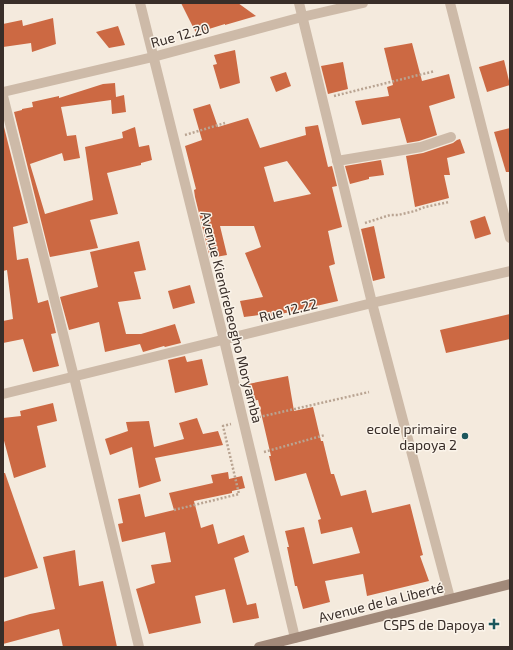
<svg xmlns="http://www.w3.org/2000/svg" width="513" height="650" viewBox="0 0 513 650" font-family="'Exo 2',sans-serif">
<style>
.building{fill:#cc6943;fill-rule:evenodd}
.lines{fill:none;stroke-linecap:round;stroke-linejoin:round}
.path{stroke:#b9a492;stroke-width:2.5;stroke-dasharray:2 2;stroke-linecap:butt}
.minor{stroke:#cdbaa8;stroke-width:10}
.secondary{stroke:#a18979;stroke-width:10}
.poi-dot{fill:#1c575d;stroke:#fbf4ea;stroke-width:1.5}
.labels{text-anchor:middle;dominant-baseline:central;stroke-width:3;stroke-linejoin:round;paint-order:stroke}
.street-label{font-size:14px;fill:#392e29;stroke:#fbf4ea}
.poi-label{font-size:14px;fill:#392e29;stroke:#fbf4ea;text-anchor:end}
</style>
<rect width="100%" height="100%" fill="#f4eadd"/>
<g class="building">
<polygon points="181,3 238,3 256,16 225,25 225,24 196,33"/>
<polygon points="53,18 56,44 32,52 31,43 3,47 3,24 22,20 23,26"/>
<polygon points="118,26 125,45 109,48 96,32"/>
<polygon points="412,43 422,81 449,74 455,98 429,106 437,135 419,141 407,143 400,118 362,125 355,101 389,96 387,87 393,85 384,48"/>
<polygon points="235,50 240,83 220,89 213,65 217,64 214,55"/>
<polygon points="504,60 510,85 487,92 479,67"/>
<polygon points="343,62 348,89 328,94 321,66"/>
<polygon points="286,72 291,86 276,92 270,77"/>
<polygon points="115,83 116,97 124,95 126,112 112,114 111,100 61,107 67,136 76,135 80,158 64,161 62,153 30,164 45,214 93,200 85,147 123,138 122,132 135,127 139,147 149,145 152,160 141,163 141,165 107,173 118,214 90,220 98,248 50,257 14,112 22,110 22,109 33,107 32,102 59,96 59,98 103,84"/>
<path d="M210,104L218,127L248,118L260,148L306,135L305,127L318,125L328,167L332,166L337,186L332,187L342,227L328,231L335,264L329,266L338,301L259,319V315L244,317L240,301L263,297L245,253L261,247L254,226H220L227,255L210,258L195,197L194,190L196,189L185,146L202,140L193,109ZM287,161L311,194L274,202L264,167Z"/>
<polygon points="3,123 28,223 13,227 17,260 28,258 38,303 48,300 56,333 51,334 59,366 33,372 23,339 3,343 3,321 13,319 7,270 3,271"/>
<polygon points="510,128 510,172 506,172 494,132"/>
<polygon points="460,139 465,153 447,158 450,175 444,175 449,198 415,207 406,156 423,153 453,143 457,140"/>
<polygon points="381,160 384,175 369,177 369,179 350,184 345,166"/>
<polygon points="485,216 491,234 475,239 470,221"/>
<polygon points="374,226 385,278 373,281 361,229"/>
<polygon points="139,241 146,270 134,272 141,299 118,302 126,334 141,334 175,324 181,343 165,347 164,346 143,352 140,344 105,352 99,322 69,330 60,297 98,287 90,252"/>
<polygon points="190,285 195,303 173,309 168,291"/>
<polygon points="510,314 510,339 446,353 440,330"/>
<polygon points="185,356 187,362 202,359 208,385 175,393 168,360"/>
<polygon points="288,376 294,411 313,407 321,441 323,441 331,474 334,474 341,496 366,490 372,513 410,504 423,555 420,556 429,581 367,596 363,574 325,581 330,602 303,609 297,586 295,586 287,547 289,547 285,531 304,527 313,564 360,553 352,527 321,534 318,520 321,519 306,473 275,481 269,456 271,456 258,400 251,401 248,384"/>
<polygon points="53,403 57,421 37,426 46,467 14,478 3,437 3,418 21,416 20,411"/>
<polygon points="197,418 203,434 218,431 223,445 155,458 161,481 139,488 132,447 110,455 105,439 128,431 126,422 149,421 154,447 184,439 179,423"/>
<polygon points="228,472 229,479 242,476 245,488 232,491 232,493 194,501 201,528 213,524 218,544 244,535 249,552 234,558 247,605 256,603 259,618 233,623 225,589 195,596 201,623 149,634 136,589 155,583 151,565 171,562 165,532 122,542 118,524 123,523 118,499 140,494 145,517 174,510 169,493 213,483 211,475"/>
<polygon points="3,473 5,473 38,568 3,578"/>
<polygon points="75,550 79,586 103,581 117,647 63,647 59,629 3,644 3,622 30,614 55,609 43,557"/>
</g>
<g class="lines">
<g class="path">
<polyline points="334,96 435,71"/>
<polyline points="185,135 225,123"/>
<polyline points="365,223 390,215 398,215 415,211 425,207 449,202"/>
<polyline points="255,418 369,392"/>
<polyline points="264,452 325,435"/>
<polyline points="174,510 239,494 223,426 231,424"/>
</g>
<g class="minor">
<polyline points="140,3 224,340 295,638"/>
<polyline points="299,3 372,303 450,598"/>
<polyline points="450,3 510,238"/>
<polyline points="3,92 153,57 302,17 363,3"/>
<polyline points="3,96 74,377 139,647"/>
<polyline points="337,161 421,147 451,137"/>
<polyline points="3,394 372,303 510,271"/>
</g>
<polyline class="secondary" points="259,647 510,584"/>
</g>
<g class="poi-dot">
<circle cx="465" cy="436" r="4"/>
<path d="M492 618h4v4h4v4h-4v4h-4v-4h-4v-4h4z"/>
</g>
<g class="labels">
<g class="street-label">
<text transform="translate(180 35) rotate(-15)">Rue 12.20</text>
<text transform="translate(288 310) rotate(-14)">Rue 12.22</text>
<text transform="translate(232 317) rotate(76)">Avenue Kiendrebeogho Moryamba</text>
<text transform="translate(381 602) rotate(-14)">Avenue de la Liberté</text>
</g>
<g class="poi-label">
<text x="457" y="428">ecole primaire<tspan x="457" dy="16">dapoya 2</tspan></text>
<text x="485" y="624">CSPS de Dapoya</text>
</g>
</g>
<rect width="513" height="650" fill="none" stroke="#392e29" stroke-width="8"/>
</svg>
